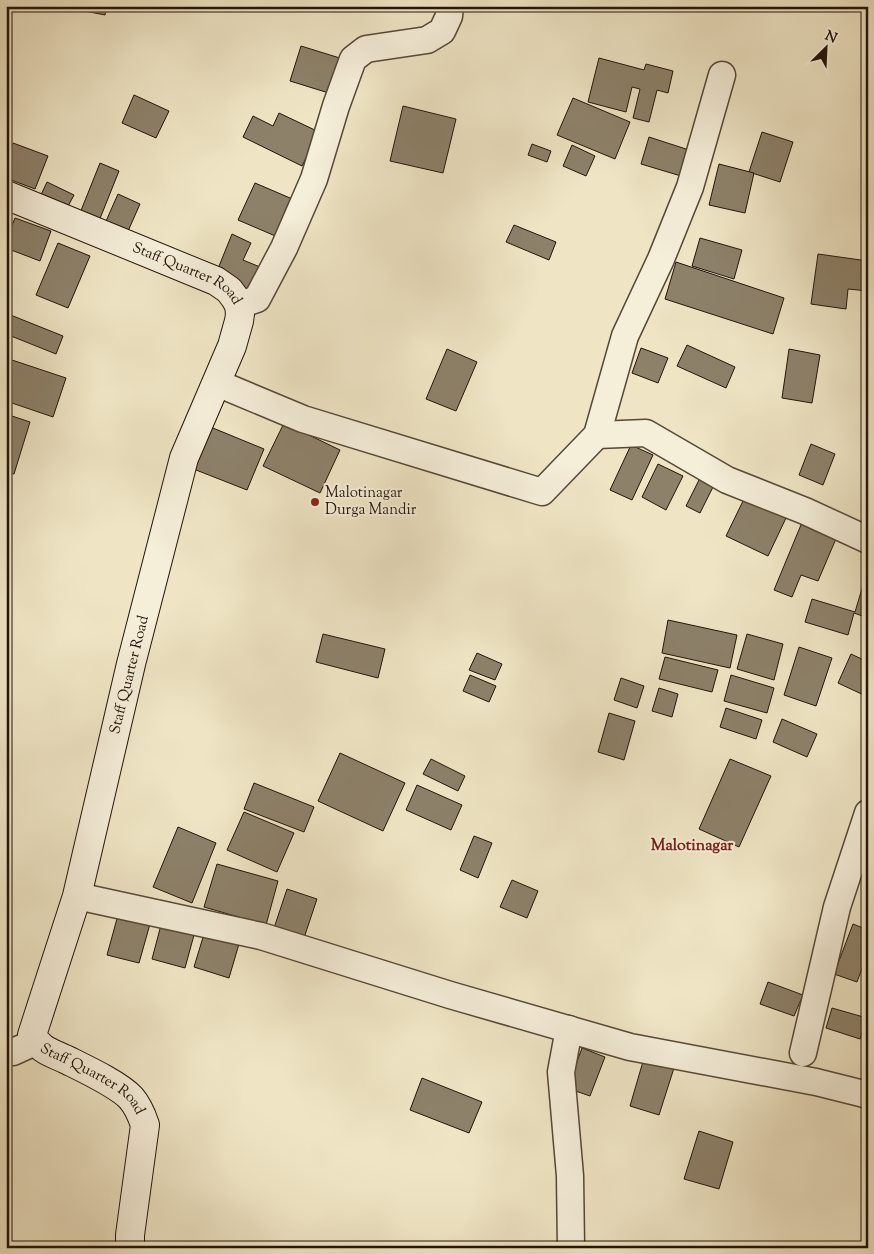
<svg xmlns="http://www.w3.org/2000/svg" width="874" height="1254" viewBox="0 0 874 1254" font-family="'Sorts Mill Goudy',serif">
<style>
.building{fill:#8d816a;stroke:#221408}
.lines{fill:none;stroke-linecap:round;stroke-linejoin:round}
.street-casing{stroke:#554837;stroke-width:29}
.secondary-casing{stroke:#221408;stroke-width:30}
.street{stroke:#f5eed9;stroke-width:26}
.secondary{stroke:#f5eed9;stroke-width:28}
.poi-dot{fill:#8f2418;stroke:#f5eed9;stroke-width:2}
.labels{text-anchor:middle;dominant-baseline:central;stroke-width:4;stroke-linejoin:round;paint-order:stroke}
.street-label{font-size:15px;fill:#221408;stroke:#f5eed9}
.poi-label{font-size:15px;fill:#221408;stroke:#f5eed9;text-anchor:start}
.neighbourhood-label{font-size:16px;font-weight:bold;fill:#7a1f14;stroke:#f5eed9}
</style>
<rect width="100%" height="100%" fill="#efe5c5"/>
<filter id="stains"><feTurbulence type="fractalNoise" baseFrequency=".004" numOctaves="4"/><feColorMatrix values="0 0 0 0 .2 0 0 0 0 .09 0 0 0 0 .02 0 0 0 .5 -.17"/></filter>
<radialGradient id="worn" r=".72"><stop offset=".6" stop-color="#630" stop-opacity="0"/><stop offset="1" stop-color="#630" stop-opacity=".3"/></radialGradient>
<g class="building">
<polygon points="59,6 107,6 105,15"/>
<polygon points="313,6 336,6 335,12"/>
<polygon points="362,6 377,6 377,10"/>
<polygon points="301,46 343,59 332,94 290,81"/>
<polygon points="599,58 644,70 646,64 673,71 668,93 657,90 649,122 633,118 640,89 632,87 626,112 588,102"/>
<polygon points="134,95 169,111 156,138 122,123"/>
<polygon points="573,98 630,122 615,159 557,135"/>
<polygon points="403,106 456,119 443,173 390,161"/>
<polygon points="279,113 319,132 302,166 243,137 253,116 273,126"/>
<polygon points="762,132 793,142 780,182 749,172"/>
<polygon points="649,137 689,150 681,176 641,164"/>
<polygon points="13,143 48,156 35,189 6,178 6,161"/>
<polygon points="532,144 551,151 547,162 528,155"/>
<polygon points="572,145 595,156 586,176 563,166"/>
<polygon points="100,163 119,171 99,221 80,213"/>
<polygon points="719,164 754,173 745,213 709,205"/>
<polygon points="47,182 74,195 66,210 40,197"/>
<polygon points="255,183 297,201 280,238 238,220"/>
<polygon points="118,194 140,204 125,238 103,228"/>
<polygon points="15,218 51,231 40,261 6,248 6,240"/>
<polygon points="514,225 556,242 549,260 506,242"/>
<polygon points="232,234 251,243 243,260 260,267 250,293 215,276"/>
<polygon points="700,238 742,250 734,279 692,266"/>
<polygon points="58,243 90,256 68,308 36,295"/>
<polygon points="818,254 868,261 868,291 848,289 846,309 811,304"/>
<polygon points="676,262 784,298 773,334 665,299"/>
<polygon points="8,314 63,336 56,354 6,334 6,319"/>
<polygon points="687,345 735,367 726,388 677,366"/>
<polygon points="641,348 668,358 658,383 632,373"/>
<polygon points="447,349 477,362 456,411 426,399"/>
<polygon points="789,349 820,355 812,403 782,398"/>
<polygon points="6,358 66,378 53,417 6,401"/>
<polygon points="6,414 30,422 14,474 6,472"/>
<polygon points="284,423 340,450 320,493 263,466"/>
<polygon points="208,426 264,449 247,490 191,468"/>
<polygon points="811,444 835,454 823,485 799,475"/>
<polygon points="631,445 653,455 632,500 610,490"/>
<polygon points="658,464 683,476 666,510 642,497"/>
<polygon points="701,476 715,483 700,513 686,506"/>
<polygon points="744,499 786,518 768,556 726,536"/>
<polygon points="803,520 838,534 818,581 801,575 792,597 774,590"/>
<polygon points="866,575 868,576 868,618 854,613 848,635 805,622 812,599 855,612"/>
<polygon points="668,620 737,635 730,668 662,653"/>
<polygon points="323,634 385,649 378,678 316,662"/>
<polygon points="747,634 783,644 774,680 737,669"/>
<polygon points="799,647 832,658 816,706 784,695"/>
<polygon points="477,653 502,664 495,680 469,670"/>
<polygon points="851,654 868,662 868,697 838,683"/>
<polygon points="665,657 718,670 712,692 659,679"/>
<polygon points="470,675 496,686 489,702 463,691"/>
<polygon points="731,675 774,688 767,713 724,701"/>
<polygon points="621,678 644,686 637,708 614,700"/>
<polygon points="659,688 678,694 672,717 652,711"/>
<polygon points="726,708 762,720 756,739 720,727"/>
<polygon points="609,713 635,721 624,760 598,752"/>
<polygon points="782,719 817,734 807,757 773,742"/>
<polygon points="340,753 405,783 383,831 318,801"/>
<polygon points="431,759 465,776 458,791 423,774"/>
<polygon points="730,759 771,776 739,847 699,829"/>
<polygon points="254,783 314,807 304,832 244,809"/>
<polygon points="417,785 462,805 451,830 406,810"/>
<polygon points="244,812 294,833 277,872 227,850"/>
<polygon points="178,827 216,843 192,903 153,887"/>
<polygon points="474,836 492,843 478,878 460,870"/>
<polygon points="217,864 278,881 266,925 204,907"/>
<polygon points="512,880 538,891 527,918 500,907"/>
<polygon points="868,880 868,897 862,894"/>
<polygon points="287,889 317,899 304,938 274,928"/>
<polygon points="118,915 150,924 139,963 107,955"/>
<polygon points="853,924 868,930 868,952 857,982 834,974"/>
<polygon points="161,925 194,935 185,968 152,959"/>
<polygon points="204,934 239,944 229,978 194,967"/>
<polygon points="768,982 803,995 794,1016 760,1004"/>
<polygon points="832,1008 867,1018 860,1039 826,1028"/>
<polygon points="582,1048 605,1057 590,1096 567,1088"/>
<polygon points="644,1058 674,1068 659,1115 630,1106"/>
<polygon points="422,1078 482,1102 469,1133 410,1110"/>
<polygon points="699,1131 733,1142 719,1189 684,1179"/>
</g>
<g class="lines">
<g class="street-casing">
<g id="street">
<polyline points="239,305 257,299 284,248 314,179 336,106 353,59 366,49 427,40 442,31 449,16 450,6"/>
<polyline points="217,383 303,419 542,492 597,435 625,336 661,259 690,187 722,75"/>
<polyline points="597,435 646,433 727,480 805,511 868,540"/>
<polyline points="77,896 261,936 450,995 630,1047 816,1082 868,1095"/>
<polyline points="569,1029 561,1072 570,1176 571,1248"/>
<polyline points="6,1049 13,1052 35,1042"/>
<polyline points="803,1053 837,907 868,813"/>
</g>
</g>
<g class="secondary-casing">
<g id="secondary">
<path id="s1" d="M6,195L216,281L229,290L235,298L239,305L240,314L239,321L232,346L184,458L131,664L77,896L32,1035C40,1050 50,1052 65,1059C83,1068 118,1084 131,1098C138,1106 142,1116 145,1125L130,1235V1248"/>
</g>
</g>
<use href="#street" class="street"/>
<use href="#secondary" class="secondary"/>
</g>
<circle class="poi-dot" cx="315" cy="502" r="5"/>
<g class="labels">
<g class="street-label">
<text stroke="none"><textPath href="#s1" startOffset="198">Staff Quarter Road</textPath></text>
<text transform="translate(130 675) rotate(-76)">Staff Quarter Road</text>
<text stroke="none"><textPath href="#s1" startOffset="1098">Staff Quarter Road</textPath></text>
</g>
<g class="poi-label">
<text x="325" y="493">Malotinagar<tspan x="325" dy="17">Durga Mandir</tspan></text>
</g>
<g class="neighbourhood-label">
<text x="692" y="846">Malotinagar</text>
</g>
</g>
<rect width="874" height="1254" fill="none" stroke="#efe5c5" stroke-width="25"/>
<rect x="8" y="8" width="859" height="1239" fill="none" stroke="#221408" stroke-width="2.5"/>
<rect x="12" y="12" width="849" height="1229" fill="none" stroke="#221408"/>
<g transform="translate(826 48) rotate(24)" stroke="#f5eed9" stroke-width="4" paint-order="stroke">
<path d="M0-4L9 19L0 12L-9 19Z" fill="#221408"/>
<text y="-8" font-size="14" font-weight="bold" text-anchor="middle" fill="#221408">N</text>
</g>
<rect width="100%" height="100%" filter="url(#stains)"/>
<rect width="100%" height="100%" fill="url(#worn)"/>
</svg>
